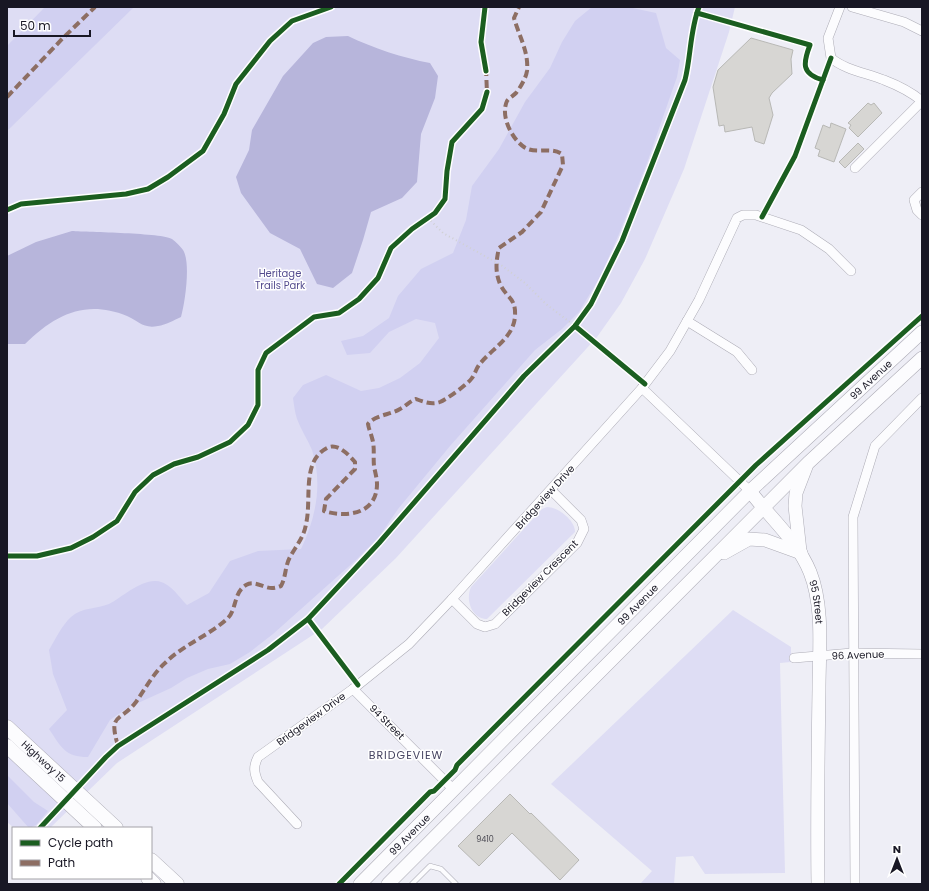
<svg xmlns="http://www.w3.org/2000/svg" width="929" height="891" viewBox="0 0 929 891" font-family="Poppins,sans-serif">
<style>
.green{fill:#deddf4}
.forest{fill:#d1d0f1}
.water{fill:#b7b5db}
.building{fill:#d7d6d3;stroke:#b8b8b5}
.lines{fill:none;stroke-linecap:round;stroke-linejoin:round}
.lane-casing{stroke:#adacb6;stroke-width:5.5}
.street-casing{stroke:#adacb6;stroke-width:10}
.secondary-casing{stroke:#adacb6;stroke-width:14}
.primary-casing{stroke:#adacb6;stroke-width:15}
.path{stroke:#d0d0d3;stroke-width:2;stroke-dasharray:1 3;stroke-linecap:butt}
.lane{stroke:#fcfcfe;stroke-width:4.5}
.street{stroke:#fcfcfe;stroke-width:9}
.secondary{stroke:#fcfcfe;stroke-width:13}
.primary{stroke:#fcfcfe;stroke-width:14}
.quiet{stroke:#8d6e63;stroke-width:4;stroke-dasharray:8 4;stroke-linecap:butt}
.cycleway-casing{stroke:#fff;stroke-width:8}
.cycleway{stroke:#1b5e20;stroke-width:5}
.labels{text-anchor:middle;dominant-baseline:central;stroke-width:3;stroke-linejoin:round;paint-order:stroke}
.number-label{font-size:8px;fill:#484750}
.park-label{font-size:10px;fill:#544c8e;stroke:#fff}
.street-label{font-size:10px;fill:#181724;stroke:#fff}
.neighbourhood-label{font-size:11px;letter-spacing:1px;fill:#464461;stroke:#fff}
</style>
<rect width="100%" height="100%" fill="#eeeef6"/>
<g class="green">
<polygon points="7,7 735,7 729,32 684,169 645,259 621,303 597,337 396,558 322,629 117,763 50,828 14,828 7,822"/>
<path d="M547,507C558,507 575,520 575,532L487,619C472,619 465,600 471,587L542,509Z"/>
<polygon points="733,610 791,647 791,662 780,663 785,873 705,874 693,856 676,857 674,884 640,884 652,871 551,784"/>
</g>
<g class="forest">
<polygon points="45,7 134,7 7,131 7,46"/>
<path d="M592,7H628L656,13L666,48L680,60L677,77L647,163L619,234L600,277L579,312L562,329L535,350L450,446L398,509L379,537L356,560L273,634L250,652L230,664L208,669L187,678L171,688L127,708L110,720L88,757C65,757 61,747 49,729L67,710L53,674L49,650C55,640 62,625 71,617C82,607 97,609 109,604C121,598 140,580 156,581C170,582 178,596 187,605L209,593L230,561L258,551L301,549C316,518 323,483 312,450C308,440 301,430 297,419C295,413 294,405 293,398L303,385L326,375L361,391L379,388L400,378L420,363L439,338L435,323L416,319L389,332L370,353L347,355L341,341L363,336L389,318L398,296L421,269L453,253L466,220L472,186L499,149L525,102L550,68L562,42L575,21Z"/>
<polygon points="7,775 34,802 48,811 36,825 29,828 7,803"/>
</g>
<g class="water">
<path d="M348,36C373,48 403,58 430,63L438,76L435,98L421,134L417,182L402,198L371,212L363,240L352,273L333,288L317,284L300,249L270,233L241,193L236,177L249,150L252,130L283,76L313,43L326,37Z"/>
<path d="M72,231C88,232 163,233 172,239C176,242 181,247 183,250C191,262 185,303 181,317C174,320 166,325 158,326C143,329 139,321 127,316C85,299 55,315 25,344H7V256L36,242Z"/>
</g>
<g class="building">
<polygon points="751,38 793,50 791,59 792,74 772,93 769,98 773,115 764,144 755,141 752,127 725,132 724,125 719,126 713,87 718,70"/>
<polygon points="868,103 871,105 874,103 882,113 858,137 849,128 851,125 848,123"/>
<polygon points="831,123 846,129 834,162 818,156 820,150 815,148 823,125 830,128"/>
<polygon points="858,143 864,149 845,168 839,162"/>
<polygon points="510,794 530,814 531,813 579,860 560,880 512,833 479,866 458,846"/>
</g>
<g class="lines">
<g class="lane-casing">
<polyline id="lane" points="412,884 430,866 441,869 456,884"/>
</g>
<g class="street-casing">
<g id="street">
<path d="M840,7L828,38L831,58C845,70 867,73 884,80C897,85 911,92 922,101"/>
<polyline points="852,7 904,22 922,31"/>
<polyline points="855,168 922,101"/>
<polyline points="922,192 914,200 917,210 922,215"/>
<polyline points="687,321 737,352 752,370"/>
<polyline points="642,388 750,491"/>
<polyline points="452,599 477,624 485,627 495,624 577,543 584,529 581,520 551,490"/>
<polyline points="794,658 852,653 922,654"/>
<polyline points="353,689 454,790"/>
<path d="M297,824L258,782C254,772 253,767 258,757L353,689L409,644L452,599L642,388L670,351L699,300L737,218L743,215H756L801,230L829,249L851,271"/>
<polyline points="855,884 853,517 875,446 922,398"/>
</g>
</g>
<g class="secondary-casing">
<g id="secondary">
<path id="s1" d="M750,491C770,518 797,540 810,572C824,607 819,652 819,689C818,754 817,819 818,884"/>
<polyline points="800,551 795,506 796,493 806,467"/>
<polyline points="724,553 749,539 765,540 801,553"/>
<path id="s2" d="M360,884L750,491L922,332"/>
<polyline points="388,884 808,463 922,358"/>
</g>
</g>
<g class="primary-casing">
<g id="primary">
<path id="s3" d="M7,727L116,828"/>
<polyline points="7,746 95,828"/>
<polyline points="151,860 177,884"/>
<polyline points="148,878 154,884"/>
</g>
</g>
<polyline class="path" points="428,218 443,233 501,265 525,283 546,304 575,326"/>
<use href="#lane" class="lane"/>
<use href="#street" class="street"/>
<use href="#secondary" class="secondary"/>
<use href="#primary" class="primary"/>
<g class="quiet">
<polyline points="486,68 487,94"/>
<polyline points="7,97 63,38 95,7"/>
<path d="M118,746C108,712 120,723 136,702C145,689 153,674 165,663C183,645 208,636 227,619C237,610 233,593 246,585C255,580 263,588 272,588C275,588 278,587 281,586C286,577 285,566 290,557C296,546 304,537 306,524C312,500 301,461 327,448C337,442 349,455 355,462V469L326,499L324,511C347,518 377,514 377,484C377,478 375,472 374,466C373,457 375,447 372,438C371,433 369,430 368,424C375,415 390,415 400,409C406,406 410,401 416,399C424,402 432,405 440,402C447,399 468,384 472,378C475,374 476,369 479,365C491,349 514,338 515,316C516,297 507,299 500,284C495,272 496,261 499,248L522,232L541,212L563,165L562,154C550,146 536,155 524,147C512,139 500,116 507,101C509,98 513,96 516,93C520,88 526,78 527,71C529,52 519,36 514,18L519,7"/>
</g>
<g class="cycleway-casing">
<g id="cycleway">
<polyline points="485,7 481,42 486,71"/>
<path d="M697,13L810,45C803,63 801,74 823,80"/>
<polyline points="7,210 21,204 126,194 148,189 168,177 203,151 224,114 236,84 270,41 292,21 331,7"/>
<polyline points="762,217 795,156 831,58"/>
<polyline points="575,326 645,384"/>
<polyline points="7,556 37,556 71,548 93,537 117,521 135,492 153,475 174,464 198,457 230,442 248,425 258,405 258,370 266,353 314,317 339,313 359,299 378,278 391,248 412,229 435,213 445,199 447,171 452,142 482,109 487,92"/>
<polyline points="308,619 358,685"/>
<path d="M40,828L106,757L118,746L268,650L308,619L379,543L524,376L575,326L591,304L622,241L685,80C691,56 690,30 699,7"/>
<polyline points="339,884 430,792 434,791 455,770 457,765 756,465 922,316"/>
</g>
</g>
<use href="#cycleway" class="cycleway"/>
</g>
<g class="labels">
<g class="number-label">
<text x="485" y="839">9410</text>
</g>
<g class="park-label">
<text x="280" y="273">Heritage<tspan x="280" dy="12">Trails Park</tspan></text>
</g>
<g class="street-label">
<text stroke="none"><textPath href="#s2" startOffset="718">99 Avenue</textPath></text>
<text transform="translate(545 497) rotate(-48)">Bridgeview Drive</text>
<text transform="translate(540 578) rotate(-45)">Bridgeview Crescent</text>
<text stroke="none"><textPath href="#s1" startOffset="132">95 Street</textPath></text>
<text stroke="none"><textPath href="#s2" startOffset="394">99 Avenue</textPath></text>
<text transform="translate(858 655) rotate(-2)">96 Avenue</text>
<text transform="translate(311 719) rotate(-36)">Bridgeview Drive</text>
<text transform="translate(387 722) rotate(45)">94 Street</text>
<text stroke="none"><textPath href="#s3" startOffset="50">Highway 15</textPath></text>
<text stroke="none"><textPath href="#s2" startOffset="70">99 Avenue</textPath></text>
</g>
<g class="neighbourhood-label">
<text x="406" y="755">BRIDGEVIEW</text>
</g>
</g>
<rect width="929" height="891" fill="none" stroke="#181724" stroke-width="16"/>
<rect x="12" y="827" width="140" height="52" fill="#ffffff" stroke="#a3a2a7"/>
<rect x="20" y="840" width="20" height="6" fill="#1b5e20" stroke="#a3a2a7"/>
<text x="48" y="847" font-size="12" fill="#181724">Cycle path</text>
<rect x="20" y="860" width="20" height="6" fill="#8d6e63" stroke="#a3a2a7"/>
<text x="48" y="867" font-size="12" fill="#181724">Path</text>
<g transform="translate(897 859)" stroke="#ffffff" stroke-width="3" paint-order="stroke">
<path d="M0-3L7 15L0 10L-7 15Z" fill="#181724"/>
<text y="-6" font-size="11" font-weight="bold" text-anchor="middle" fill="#181724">N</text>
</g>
<path d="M14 30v6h76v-6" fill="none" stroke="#181724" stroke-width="2"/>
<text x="20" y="30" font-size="12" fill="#181724" stroke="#ffffff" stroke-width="3" paint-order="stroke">50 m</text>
</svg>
